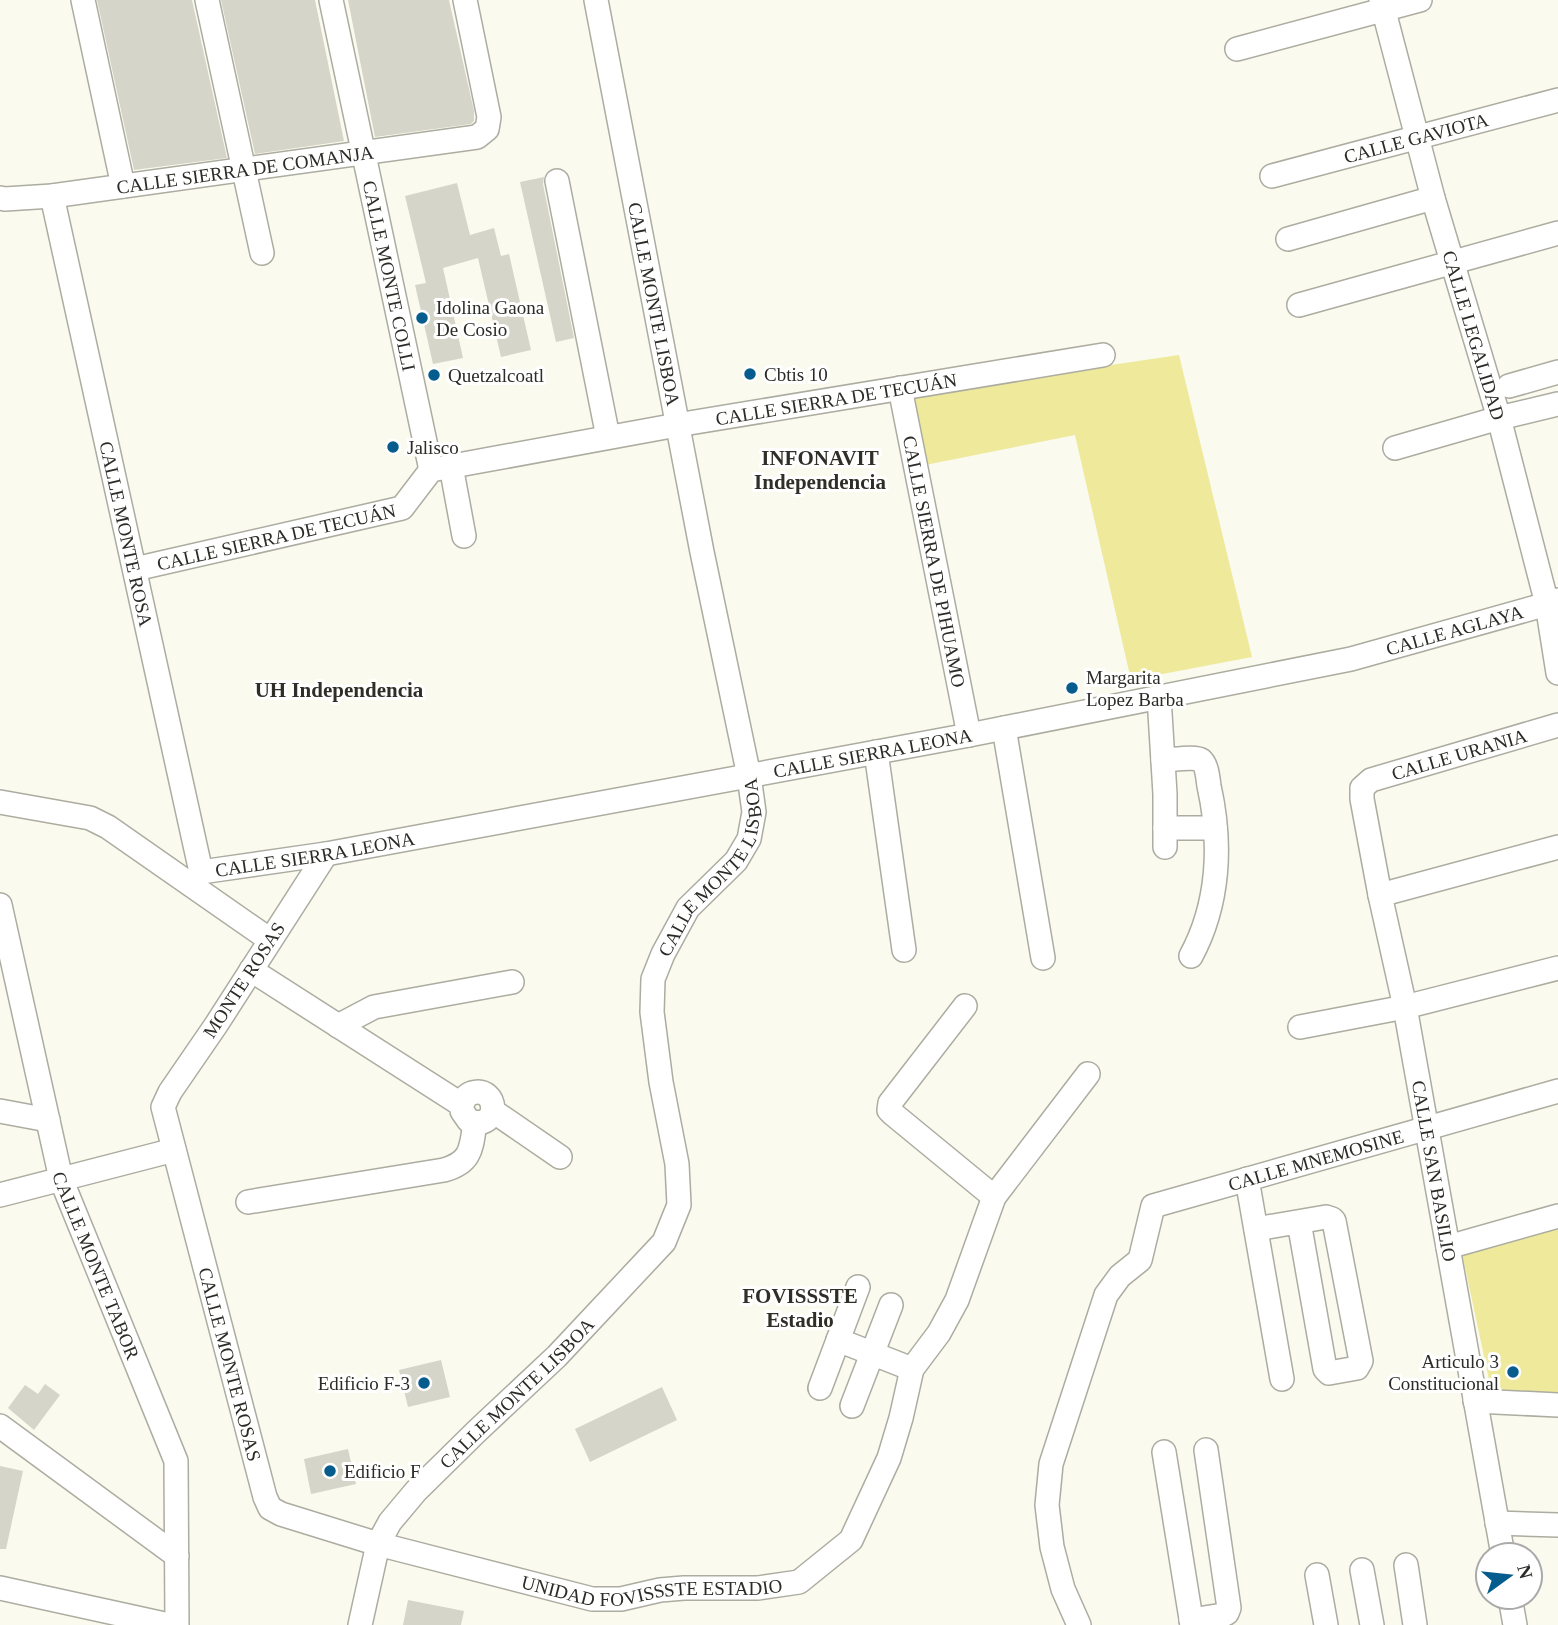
<svg xmlns="http://www.w3.org/2000/svg" width="1558" height="1625" viewBox="0 0 1558 1625" font-family="Georgia,serif">
<style>
.green{fill:#eee99b}
.building{fill:#d5d5c9}
.lines{fill:none;stroke-linecap:round;stroke-linejoin:round}
.minor-casing{stroke:#acaca1;stroke-width:26}
.minor{stroke:#fff;stroke-width:23}
.poi-dot{fill:#055c8d;stroke:#fff;stroke-width:2.5}
.labels{text-anchor:middle;dominant-baseline:central;stroke-width:6;stroke-linejoin:round;paint-order:stroke}
.street-label{font-size:19px;fill:#2b2b27;stroke:#fff}
.poi-label{font-size:19px;fill:#2b2b27;stroke:#fff;text-anchor:start}
.neighbourhood-label{font-size:21px;font-weight:bold;fill:#302f27;stroke:#fff}
</style>
<rect width="100%" height="100%" fill="#fafaee"/>
<g class="green">
<polygon points="1179,355 1252,657 1131,680 1075,435 925,465 913,394"/>
<polygon points="1558,1224 1558,1393 1491,1389 1462,1253"/>
</g>
<g class="building">
<polygon points="97,0 192,0 227,158 134,170"/>
<polygon points="221,0 315,0 344,141 255,154"/>
<polygon points="348,0 449,0 474,111 474,121 471,124 375,137"/>
<polygon points="544,177 543,184 574,338 556,342 520,182"/>
<polygon points="457,183 470,235 494,228 501,256 509,254 531,350 501,357 478,258 443,268 463,358 433,364 415,285 426,283 405,196"/>
<polygon points="441,1360 450,1397 408,1407 399,1370"/>
<polygon points="45,1384 60,1395 34,1430 8,1408 25,1385 38,1394"/>
<polygon points="662,1387 677,1420 590,1462 575,1429"/>
<polygon points="348,1449 356,1484 311,1494 304,1459"/>
<polygon points="0,1466 23,1471 6,1549 0,1549"/>
<polygon points="408,1600 464,1611 461,1625 403,1625"/>
</g>
<g class="lines">
<g class="minor-casing">
<g id="minor">
<polyline points="83,0 123,186"/>
<polyline points="207,0 262,253"/>
<path id="s1" d="M331,0L431,470"/>
<path id="s2" d="M1381,0L1433,198L1499,418L1547,604L1558,673"/>
<polyline points="1237,49 1420,0"/>
<path id="s3" d="M1272,176L1558,100"/>
<polyline points="557,181 608,437"/>
<path id="s4" d="M52,196L201,872"/>
<path id="s5" d="M0,198L5,199L52,196L477,137L487,129L489,117L465,0"/>
<polyline points="1288,239 1433,198"/>
<polyline points="1299,305 1558,233"/>
<polyline points="1509,386 1558,372"/>
<path id="s6" d="M900,388L969,735"/>
<polyline points="1395,448 1499,418 1558,404"/>
<polyline points="451,466 464,536"/>
<path id="s7" d="M135,569L402,508L431,470L677,425L1103,355"/>
<polyline points="1159,697 1165,794 1165,847"/>
<polyline points="1004,728 1043,958"/>
<polyline points="876,752 904,950"/>
<path d="M1163,760C1171,760 1196,756 1201,760C1207,765 1208,779 1209,786C1222,844 1219,904 1191,956"/>
<polyline points="0,802 90,818 108,827 270,940"/>
<polyline points="1165,828 1215,828"/>
<path id="s8" d="M326,854L216,1025L170,1092L163,1107L265,1497L270,1508L281,1514L378,1544L592,1599H621L660,1590L684,1588H758L799,1582L851,1540L889,1458L901,1418L912,1369L939,1333L957,1300L994,1197L1088,1074"/>
<path id="s9" d="M192,885L201,872L326,854L969,735L1351,659L1547,604L1558,600"/>
<polyline points="1380,895 1558,847"/>
<path id="s10" d="M0,905L61,1179L176,1461L177,1625"/>
<path d="M251,970L462,1105V1111L469,1121C502,1131 498,1085 472,1093C466,1095 464,1099 462,1105"/>
<polyline points="965,1006 890,1103 889,1110 893,1114 994,1197"/>
<polyline points="338,1026 374,1007 512,982"/>
<polyline points="1300,1027 1405,1007 1558,968"/>
<polyline points="0,1111 48,1120"/>
<polyline points="493,1111 560,1157"/>
<polyline points="1247,1179 1282,1379"/>
<polyline points="0,1195 174,1150"/>
<path d="M248,1202L444,1170C472,1162 471,1148 475,1123"/>
<polyline points="1256,1229 1326,1217 1332,1219 1334,1221 1361,1361 1357,1368 1329,1373 1325,1369 1299,1222"/>
<polyline points="1448,1247 1558,1216"/>
<polyline points="838,1340 912,1369"/>
<polyline points="820,1388 858,1287"/>
<polyline points="1475,1401 1558,1405"/>
<polyline points="852,1406 891,1305"/>
<polyline points="0,1426 177,1556"/>
<polyline points="1164,1452 1192,1625"/>
<polyline points="1497,1523 1558,1525"/>
<path id="s11" d="M1503,1555L1405,1007L1380,895L1362,799V788L1371,780L1558,725"/>
<polyline points="1406,1565 1415,1625"/>
<polyline points="1362,1570 1372,1625"/>
<polyline points="1317,1575 1326,1625"/>
<polyline points="0,1588 169,1625"/>
<polyline points="1510,1597 1515,1625"/>
<polyline points="1191,1620 1223,1615 1227,1613 1229,1608 1206,1450"/>
<path id="s12" d="M360,1625L378,1544L390,1522L416,1491L477,1431L557,1356L664,1242L679,1205L677,1164L661,1082L652,1012L653,979L663,954L688,908L736,861L749,839L754,812L749,776L702,552L596,0"/>
<path id="s13" d="M1079,1625L1063,1589L1052,1547L1047,1505L1051,1464L1106,1295L1120,1276L1140,1260L1153,1206L1558,1091"/>
</g>
</g>
<use href="#minor" class="minor"/>
</g>
<g class="poi-dot">
<circle cx="422" cy="318" r="7"/>
<circle cx="750" cy="374" r="7"/>
<circle cx="434" cy="375" r="7"/>
<circle cx="393" cy="447" r="7"/>
<circle cx="1072" cy="688" r="7"/>
<circle cx="1513" cy="1372" r="7"/>
<circle cx="424" cy="1383" r="7"/>
<circle cx="330" cy="1471" r="7"/>
</g>
<g class="labels">
<g class="street-label">
<text stroke="none"><textPath href="#s3" startOffset="149">CALLE GAVIOTA</textPath></text>
<text stroke="none"><textPath href="#s5" startOffset="247">CALLE SIERRA DE COMANJA</textPath></text>
<text stroke="none"><textPath href="#s1" startOffset="282">CALLE MONTE COLLI</textPath></text>
<text transform="translate(654 304) rotate(79)">CALLE MONTE LISBOA</text>
<text stroke="none"><textPath href="#s2" startOffset="348">CALLE LEGALIDAD</textPath></text>
<text stroke="none"><textPath href="#s7" startOffset="733">CALLE SIERRA DE TECUÁN</textPath></text>
<text stroke="none"><textPath href="#s4" startOffset="346">CALLE MONTE ROSA</textPath></text>
<text stroke="none"><textPath href="#s7" startOffset="145">CALLE SIERRA DE TECUÁN</textPath></text>
<text stroke="none"><textPath href="#s6" startOffset="177">CALLE SIERRA DE PIHUAMO</textPath></text>
<text stroke="none"><textPath href="#s9" startOffset="1293">CALLE AGLAYA</textPath></text>
<text stroke="none"><textPath href="#s9" startOffset="698">CALLE SIERRA LEONA</textPath></text>
<text stroke="none"><textPath href="#s11" startOffset="884">CALLE URANIA</textPath></text>
<text stroke="none"><textPath href="#s9" startOffset="131">CALLE SIERRA LEONA</textPath></text>
<text stroke="none"><textPath href="#s12" startOffset="898">CALLE MONTE LISBOA</textPath></text>
<text transform="translate(244 980) rotate(-57)">MONTE ROSAS</text>
<text stroke="none"><textPath href="#s13" startOffset="618">CALLE MNEMOSINE</textPath></text>
<text transform="translate(1434 1171) rotate(80)">CALLE SAN BASILIO</text>
<text stroke="none"><textPath href="#s10" startOffset="374">CALLE MONTE TABOR</textPath></text>
<text stroke="none"><textPath href="#s8" startOffset="567">CALLE MONTE ROSAS</textPath></text>
<text stroke="none"><textPath href="#s12" startOffset="289">CALLE MONTE LISBOA</textPath></text>
<text stroke="none"><textPath href="#s8" startOffset="1111">UNIDAD FOVISSSTE ESTADIO</textPath></text>
</g>
<g class="poi-label">
<text x="436" y="307">Idolina Gaona<tspan x="436" dy="22">De Cosio</tspan></text>
<text x="764" y="374">Cbtis 10</text>
<text x="448" y="375">Quetzalcoatl</text>
<text x="407" y="447">Jalisco</text>
<text x="1086" y="677">Margarita<tspan x="1086" dy="22">Lopez Barba</tspan></text>
<text x="1499" y="1361" text-anchor="end">Articulo 3<tspan x="1499" dy="22">Constitucional</tspan></text>
<text x="410" y="1383" text-anchor="end">Edificio F-3</text>
<text x="344" y="1471">Edificio F</text>
</g>
<g class="neighbourhood-label">
<text x="820" y="458">INFONAVIT<tspan x="820" dy="24">Independencia</tspan></text>
<text x="339" y="690">UH Independencia</text>
<text x="800" y="1296">FOVISSSTE<tspan x="800" dy="24">Estadio</tspan></text>
</g>
</g>
<g transform="translate(1509 1576) rotate(75)"><circle r="33" fill="#ffffff" stroke="#aaaaa9" stroke-width="2"/>
<path d="M0-5L12 26L0 18L-12 26Z" fill="#055c8d"/>
<text y="-10" font-size="19" font-weight="bold" text-anchor="middle" fill="#2b2b27">N</text>
</g>
</svg>
